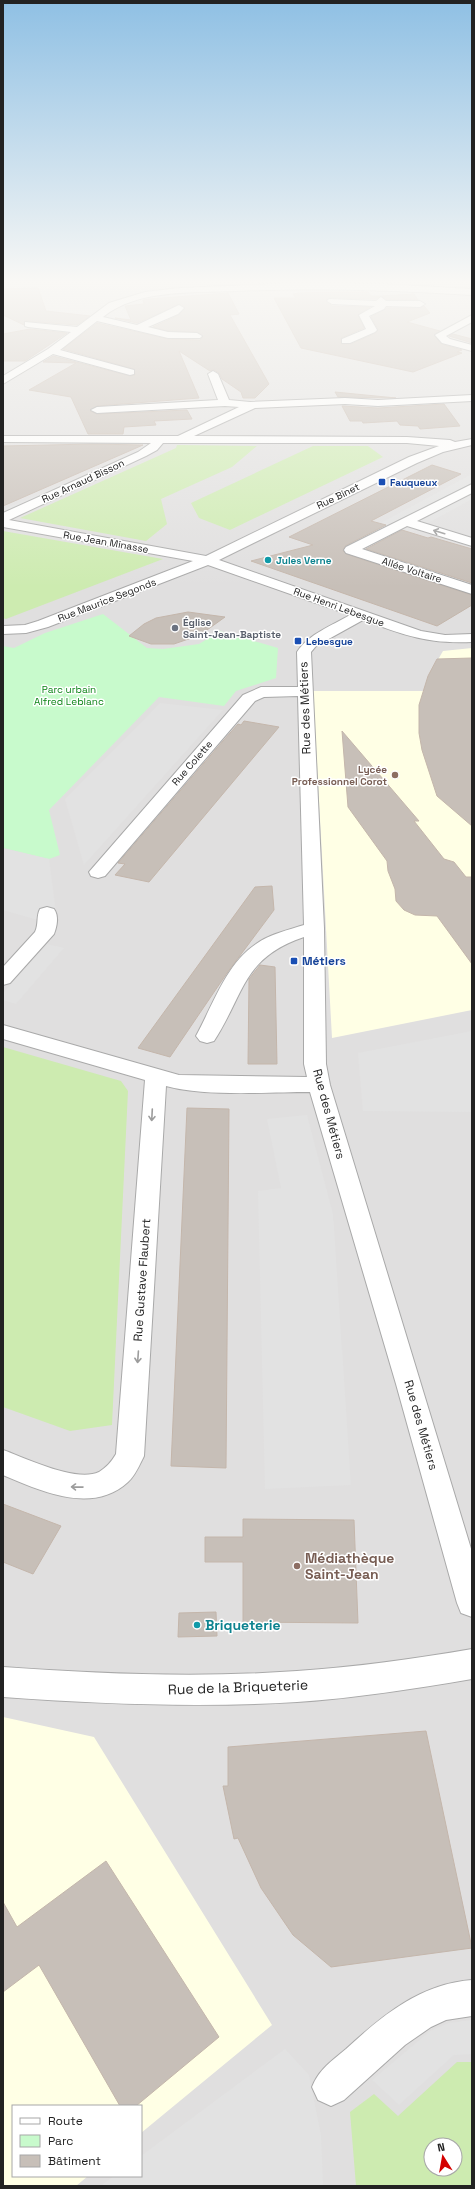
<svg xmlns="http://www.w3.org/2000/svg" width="475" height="2189" viewBox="0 0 475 2189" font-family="'Space Grotesk',sans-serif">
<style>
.residential{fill:#e0dfdf;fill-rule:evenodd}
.education{fill:#ffffe5}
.grass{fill:#cdebb0;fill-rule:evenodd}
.park{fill:#c8facc}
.parking{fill:#e2e2e2}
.building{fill:#c7bfb8;stroke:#c4b6ab}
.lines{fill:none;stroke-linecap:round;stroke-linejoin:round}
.minor-casing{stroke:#a9a9a9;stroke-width:2}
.minor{fill:#fff;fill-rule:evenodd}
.oneway{stroke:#9c9c9c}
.transit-dot{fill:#1a4fb4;stroke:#fff;stroke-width:1.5}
.culture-dot{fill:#0f9aa8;stroke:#fff;stroke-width:1.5}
.worship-dot{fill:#6b7280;stroke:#fff;stroke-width:1.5}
.education-dot{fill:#8d6e63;stroke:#fff;stroke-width:1.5}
.labels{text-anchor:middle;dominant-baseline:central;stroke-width:3;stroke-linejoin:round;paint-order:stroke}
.far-street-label{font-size:10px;fill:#222;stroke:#fff}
.far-transit-label{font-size:10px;font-weight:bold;fill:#164399;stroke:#fff;text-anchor:start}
.far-culture-label{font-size:10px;font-weight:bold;fill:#0d838f;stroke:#fff;text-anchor:start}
.far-worship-label{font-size:10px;font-weight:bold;fill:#5b616d;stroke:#fff;text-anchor:start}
.far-park-label{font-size:10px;fill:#0c8416;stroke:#fff}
.far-education-label{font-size:10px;font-weight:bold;fill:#785e54;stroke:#fff;text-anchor:end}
.street-label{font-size:12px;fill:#222;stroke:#fff}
.transit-label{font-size:12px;font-weight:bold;fill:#164399;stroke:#fff;text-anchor:start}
.near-education-label{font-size:14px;font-weight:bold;fill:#785e54;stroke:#fff;text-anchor:start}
.near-culture-label{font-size:14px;font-weight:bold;fill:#0d838f;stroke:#fff;text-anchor:start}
.near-street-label{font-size:14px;fill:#222;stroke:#fff}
</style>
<rect width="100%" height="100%" fill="#f2efe9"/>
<path class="residential" d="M3,280H472V2186H3ZM13,2106H141V2176H13ZM431,2145H455V2169H431Z"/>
<g class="education">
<polygon points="472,648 472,1010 332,1038 313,691 424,691 429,675 443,651"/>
<polygon points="3,1717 94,1737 272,2025 141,2133 141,2106 13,2106 13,2176 88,2176 76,2186 3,2186"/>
</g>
<g class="grass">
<polygon points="177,445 257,446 232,467 161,499 167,524 146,541 20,518 176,448"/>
<polygon points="313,446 368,446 383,457 230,530 199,518 191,503"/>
<polygon points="3,531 163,559 6,619 3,618"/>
<polygon points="3,1047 121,1081 128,1091 112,1425 70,1431 3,1407"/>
<path d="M457,2062H472V2186H356L350,2112L374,2094L398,2116ZM431,2145H455V2169H431Z"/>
</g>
<polygon class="park" points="103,614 147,648 163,649 199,644 220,631 278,648 276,678 236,691 224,706 159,697 49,810 60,855 49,859 3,848 3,646 14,648 45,633"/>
<g class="parking">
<polygon points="141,458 145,459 50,502 46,501"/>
<polygon points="472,474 472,499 381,549 362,544 348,551 336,547"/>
<polygon points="69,481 73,482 10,511 5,509"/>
<polygon points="389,553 472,580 472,587 381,557"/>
<polygon points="160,703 223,710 84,865 65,799"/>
<polygon points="3,848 49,859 57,921 38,920 3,910"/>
<polygon points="47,944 64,948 16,1004 3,1000 3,993"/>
<polygon points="472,1031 472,1112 363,1111 358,1053"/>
<polygon points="307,1115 333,1214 351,1485 265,1489 258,1191 281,1188 267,1119"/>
<polygon points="472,2020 472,2054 454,2055 399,2105 372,2080 430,2031 449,2023"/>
<polygon points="285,2049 309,2075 321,2135 323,2186 104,2186 103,2184 114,2176 141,2176 141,2156"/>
</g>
<g class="building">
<polygon points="38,288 46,311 90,316 77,325 25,321 24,325 3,315 3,289"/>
<polygon points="334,292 368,292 371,296 381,296 376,299 329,298 326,300 332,306 370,307 358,315 364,328 341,338 341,344 351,344 376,333 378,329 371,317 387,308 420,308 424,306 430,313 407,322 440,331 434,335 441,344 462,350 457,352 462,353 413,372 301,348 274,298 296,298 293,294 299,293"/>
<polygon points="228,293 239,314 230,315 269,384 255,398 243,398 241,392 222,379 219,373 214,370 210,371 179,351 199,398 97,406 90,411 97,414 187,410 192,419 154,421 156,425 124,427 123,434 88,434 71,397 29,390 76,363 43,362 53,356 130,376 135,375 134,369 63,349 97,323 168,339 200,340 203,337 197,332 168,331 153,327 179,315 185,308 180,304 137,323 115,318 131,320 125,306 144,304 143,300 149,299"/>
<polygon points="414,294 418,300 387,300 381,296"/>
<polygon points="30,329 67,333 25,361 3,361 3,334"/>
<polygon points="453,334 472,339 472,343 449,336"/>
<polygon points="335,392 396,398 338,397"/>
<polygon points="444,404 460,426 420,429 418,426 400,425 397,421 363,423 362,421 350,421 342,406 378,408"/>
<polygon points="92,444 143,445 3,506 3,446"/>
<polygon points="432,465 461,474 371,521 386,525 345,546 343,551 346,554 472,595 472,605 437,626 251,561 313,545 289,537"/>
<polygon points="402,530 428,538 431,537 472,549 472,583 366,549"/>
<polygon points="188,612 225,617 200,635 174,644 151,644 129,636 144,624 156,618"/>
<polygon points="472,658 472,826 437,796 422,750 419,733 419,705 428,676 437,659"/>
<polygon points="244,721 279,727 149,882 115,875 125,864 118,863 223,741 238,724 241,725"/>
<polygon points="342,731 419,821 414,821 444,859 454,862 466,877 472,877 472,964 437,916 415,915 404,910 396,901 395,889 388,871 387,861 348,807"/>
<polygon points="272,886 274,910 227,973 170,1057 138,1048 255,887"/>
<polygon points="260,965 275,967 277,1064 248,1064 249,979"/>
<polygon points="187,1108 229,1109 226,1468 171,1466"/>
<polygon points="3,1504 61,1526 33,1574 3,1562"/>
<polygon points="243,1519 354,1520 358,1623 243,1622 243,1562 205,1562 205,1537 243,1537"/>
<polygon points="216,1612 217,1636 178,1637 179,1613"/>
<polygon points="426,1731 472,1948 331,1967 293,1935 261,1888 238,1838 234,1839 223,1786 228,1786 228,1747"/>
<polygon points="106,1861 219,2037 136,2106 120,2106 39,1965 3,1992 3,1902 17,1927"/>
</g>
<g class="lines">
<g class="minor-casing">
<g id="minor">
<path d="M296,283L383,284L472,289V295C393,290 314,288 235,291C191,293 138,289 103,317L137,325L179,305L184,308L178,314L148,327L168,332L197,333L202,336L200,338H168L97,321L60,350L134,370V374L130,375L53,354L3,384V376L48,349L71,332L28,327L25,326V322L77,327L109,303L145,292L180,288Z"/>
<polygon points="381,297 386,301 420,301 425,304 420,307 386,306 384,309 369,316 377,330 375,332 350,343 342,343 342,339 366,329 359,315 375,306 332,304 327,301 329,299 376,301"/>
<polygon points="472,315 472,322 446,336 450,339 472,345 472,351 442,343 435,335"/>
<path d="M213,371L218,374L229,400L250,402L345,398L378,400L472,395V401L378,406L345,404L255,408L194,436L407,437L450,440L455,442L472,439V445L443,452L417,463L219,560L421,631L445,635L472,634V642C427,644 404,635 363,620L316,646L311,652L324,928L326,1064L330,1085L472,1552V1617L461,1613L457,1603L396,1384L310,1092C268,1092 206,1097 166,1086L144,1456C140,1464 135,1476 128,1482C92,1515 41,1491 3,1475V1450C26,1458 76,1483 99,1472C107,1467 112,1461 116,1454L145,1080L3,1039V1025L179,1075L307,1077L304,1064V937C242,958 245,993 214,1041L207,1043L200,1041L196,1036C213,1005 226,964 256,944C270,934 288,930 304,925L298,696L264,697L255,701L105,876L98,878L91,876L89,872L243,695L261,687H298L297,652C309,634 331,626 350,615L208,565L48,627L26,633L3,634V626L25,625L38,621L193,561L3,527V513L138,452L151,443L3,442V436H178L239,407L225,406L97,413L91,410L97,407L218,400L208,374ZM163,443H407L439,446L409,457L206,556L9,520L146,456L157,450Z"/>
<polygon points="472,484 472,493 417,521 472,538 472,546 407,526 362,549 472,585 472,594 346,553 344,550 346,547"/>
<path d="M47,907L54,909C59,916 57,926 54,934L10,983L3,985V967L35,932C39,924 36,916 40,909Z"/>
<path d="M472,1649V1679C414,1689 356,1698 297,1702C199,1708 101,1704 3,1697V1667C101,1674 199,1678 297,1671C356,1667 414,1659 472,1649Z"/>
<path d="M472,1980V2016L446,2020L431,2027L405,2045L344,2100L331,2106L318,2100L312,2087C319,2069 332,2061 346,2049C383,2015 420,1984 472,1980Z"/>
</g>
</g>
<use href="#minor" class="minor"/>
</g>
<defs><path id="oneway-shaft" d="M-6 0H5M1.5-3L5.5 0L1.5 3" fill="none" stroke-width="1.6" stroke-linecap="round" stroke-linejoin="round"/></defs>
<g class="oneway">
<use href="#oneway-shaft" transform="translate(439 532) rotate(-163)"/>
<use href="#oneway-shaft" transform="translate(152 1115) rotate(93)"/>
<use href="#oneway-shaft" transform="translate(138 1357) rotate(94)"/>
<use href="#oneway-shaft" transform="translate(77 1487) rotate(-179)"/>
</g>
<linearGradient id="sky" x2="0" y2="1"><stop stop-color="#8fc0e4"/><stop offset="0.48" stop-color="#f9f8f5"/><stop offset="1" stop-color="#f9f8f5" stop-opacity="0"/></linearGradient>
<rect width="475" height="587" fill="url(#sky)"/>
<g class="transit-dot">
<rect x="378" y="478" width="8" height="8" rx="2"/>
<rect x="294" y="637" width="8" height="8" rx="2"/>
<rect x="290" y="957" width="8" height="8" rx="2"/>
</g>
<g class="culture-dot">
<circle cx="268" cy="560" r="4"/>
<circle cx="197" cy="1625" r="4"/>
</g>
<circle class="worship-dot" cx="175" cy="628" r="4"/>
<g class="education-dot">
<circle cx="395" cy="775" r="4"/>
<circle cx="297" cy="1566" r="4"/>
</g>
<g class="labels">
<g class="far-street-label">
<text transform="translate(83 481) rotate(-25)">Rue Arnaud Bisson</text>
<text transform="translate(338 496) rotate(-26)">Rue Binet</text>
<text transform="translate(106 542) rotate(10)">Rue Jean Minasse</text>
<text transform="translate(412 570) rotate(18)">Allée Voltaire</text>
<text transform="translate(107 600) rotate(-21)">Rue Maurice Segonds</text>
<text transform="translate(339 607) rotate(20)">Rue Henri Lebesgue</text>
<text transform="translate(192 763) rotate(-49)">Rue Colette</text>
</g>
<g class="far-transit-label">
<text x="390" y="482">Fauqueux</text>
<text x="306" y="641">Lebesgue</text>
</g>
<g class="far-culture-label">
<text x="276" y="560">Jules Verne</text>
</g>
<g class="far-worship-label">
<text x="183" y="622">Église<tspan x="183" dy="12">Saint-Jean-Baptiste</tspan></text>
</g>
<g class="far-park-label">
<text x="69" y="689">Parc urbain<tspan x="69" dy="12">Alfred Leblanc</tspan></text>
</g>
<g class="far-education-label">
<text x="387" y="769">Lycée<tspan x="387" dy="12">Professionnel Corot</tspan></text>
</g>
<g class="street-label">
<text transform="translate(305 708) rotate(-92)">Rue des Métiers</text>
<text transform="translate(329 1114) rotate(75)">Rue des Métiers</text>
<text transform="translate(142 1280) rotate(-86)">Rue Gustave Flaubert</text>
<text transform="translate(421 1425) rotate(74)">Rue des Métiers</text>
</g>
<g class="transit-label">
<text x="302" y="961">Métiers</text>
</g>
<g class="near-education-label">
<text x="305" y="1558">Médiathèque<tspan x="305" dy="16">Saint-Jean</tspan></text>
</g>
<g class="near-culture-label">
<text x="205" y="1625">Briqueterie</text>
</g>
<g class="near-street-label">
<text transform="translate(238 1687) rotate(-2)">Rue de la Briqueterie</text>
</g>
</g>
<rect width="475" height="2189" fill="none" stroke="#222222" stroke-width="8"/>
<rect x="12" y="2105" width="130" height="72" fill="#ffffff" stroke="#a7a7a7"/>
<rect x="20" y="2118" width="20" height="6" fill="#ffffff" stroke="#a7a7a7"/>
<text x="48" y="2125" font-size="12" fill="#222222">Route</text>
<rect x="20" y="2135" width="20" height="12" fill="#c8facc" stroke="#a7a7a7"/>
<text x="48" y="2145" font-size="12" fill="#222222">Parc</text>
<rect x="20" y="2155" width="20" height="12" fill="#c7bfb8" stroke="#a7a7a7"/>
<text x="48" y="2165" font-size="12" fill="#222222">Bâtiment</text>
<g transform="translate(443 2157) rotate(349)"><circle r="19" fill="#ffffff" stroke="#a7a7a7"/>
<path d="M0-3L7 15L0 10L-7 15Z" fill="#d40000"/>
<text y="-6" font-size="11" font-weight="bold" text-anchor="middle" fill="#222222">N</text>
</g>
</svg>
